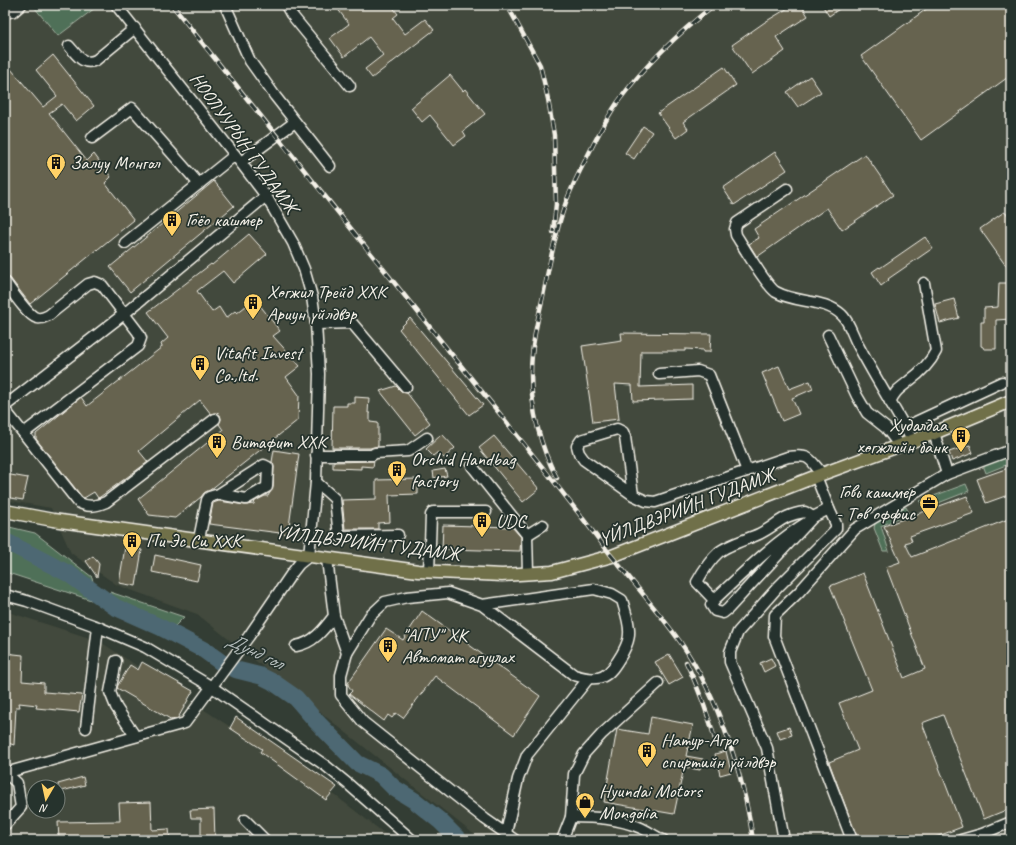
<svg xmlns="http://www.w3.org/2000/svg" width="1016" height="845" viewBox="0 0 1016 845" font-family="Caveat,sans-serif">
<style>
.built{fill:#42493c;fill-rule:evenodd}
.green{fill:#507059;stroke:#a2b0a0}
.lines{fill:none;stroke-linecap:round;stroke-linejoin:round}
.river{stroke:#4e6873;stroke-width:17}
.building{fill:#666450;stroke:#f4f1e8}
.minor-casing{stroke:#f4f1e8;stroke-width:13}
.major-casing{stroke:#f4f1e8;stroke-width:15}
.minor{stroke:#26332d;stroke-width:10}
.major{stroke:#70704a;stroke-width:12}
.rail-casing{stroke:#f4f1e8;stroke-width:4.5}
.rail{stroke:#26332d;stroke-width:3;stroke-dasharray:9;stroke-linecap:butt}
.labels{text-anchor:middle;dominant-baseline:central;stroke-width:3.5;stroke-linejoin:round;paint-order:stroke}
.street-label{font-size:19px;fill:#f4f1e8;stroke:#26332d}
.poi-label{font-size:19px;fill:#f4f1e8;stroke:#26332d;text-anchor:start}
.water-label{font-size:20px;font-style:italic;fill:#b2bab9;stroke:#26332d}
</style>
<rect width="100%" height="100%" fill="#333d34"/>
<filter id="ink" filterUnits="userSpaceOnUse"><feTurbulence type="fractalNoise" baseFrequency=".025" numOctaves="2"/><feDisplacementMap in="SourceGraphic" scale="8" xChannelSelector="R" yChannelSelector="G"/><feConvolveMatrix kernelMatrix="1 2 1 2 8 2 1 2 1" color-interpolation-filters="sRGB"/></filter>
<g filter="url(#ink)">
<g class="built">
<polygon points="5,5 1011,5 1011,840 481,840 197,614 117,585 71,553 51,508 5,500"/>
<path d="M5,611L99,641L336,796L393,840H5ZM34,787H58V811H34Z"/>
</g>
<g class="green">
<polygon points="36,5 99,5 58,36 34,7"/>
<polygon points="1011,455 1011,463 986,473 983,465"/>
<polygon points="966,484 969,491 923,509 920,501"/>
<polygon points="906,507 909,513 881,526 889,551 883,551 874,528 876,520"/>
<polygon points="5,526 35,533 92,577 94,587 73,572 5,537"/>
<polygon points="5,544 68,581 91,600 5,572"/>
<polygon points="110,592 184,617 175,626 139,614 107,598"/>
</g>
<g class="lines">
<polyline class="river" points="5,541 69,574 115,607 160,627 204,650 222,663 237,670 261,676 273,682 296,698 315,720 357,763 381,775 394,788 415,801 440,821 459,840"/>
</g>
<g class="building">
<polygon points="341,5 391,5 398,14 393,18 405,34 425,19 434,30 372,78 365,69 383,55 369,37 344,57 330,38 349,24 337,8"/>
<polygon points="793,5 801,5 808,16 776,37 785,51 752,74 732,45 765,22"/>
<polygon points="822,5 845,5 829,16"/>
<polygon points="932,5 1011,5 1011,75 921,140 861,56"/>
<polygon points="53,55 94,106 76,121 62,104 49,113 87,161 94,154 111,177 105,183 134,220 30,304 10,278 5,276 5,62 43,107 57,96 36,70"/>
<polygon points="724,67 736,85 683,122 688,129 676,138 658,113"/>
<polygon points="450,75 463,91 465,89 485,114 463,131 466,136 454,145 430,115 422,122 411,108"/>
<polygon points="810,76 821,92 798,107 787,92"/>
<polygon points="643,126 652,132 634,159 625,153"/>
<polygon points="775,152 787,170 734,205 723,188"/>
<polygon points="865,154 893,195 842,230 827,208 757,257 749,244 759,238 754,229"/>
<polygon points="214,181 234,206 130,292 110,267"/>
<polygon points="1004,212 1011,217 1011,263 1006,266 980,229"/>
<polygon points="249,234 267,254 233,283 223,271 197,291 212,312 219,307 226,318 235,311 237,313 255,299 280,331 273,336 300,366 286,377 299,395 298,420 210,490 204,493 201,497 175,518 149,515 138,499 223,430 219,424 221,419 220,415 215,413 211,414 200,400 139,451 148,462 100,497 98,498 94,492 84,498 82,497 36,439 36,434 81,397 87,406 162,347 161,344 168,338 148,312 211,264 212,265"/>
<polygon points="925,237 933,248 888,279 889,280 881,286 872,272 879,267 880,268"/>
<polygon points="999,283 1011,283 1011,319 996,320 996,349 984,349 983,347 981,346 981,322 984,322 984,308 998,307"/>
<polygon points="954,299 959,318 940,323 935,304"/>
<polygon points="410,318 483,405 469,415 399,329"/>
<polygon points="621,333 711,334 710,352 703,352 703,350 685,349 685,351 641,351 640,387 692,385 692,399 633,401 632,385 615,384 619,419 593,422 582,346 622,340"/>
<polygon points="779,366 789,389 810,381 813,389 792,398 799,414 782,421 762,373"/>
<polygon points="396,386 401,391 407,393 430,423 415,435 380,391"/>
<polygon points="355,397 369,398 368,413 370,413 370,422 378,423 378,446 370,448 332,448 333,406 347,406 347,403 355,403"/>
<polygon points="442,434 455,448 444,458 438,452 433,456 426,449"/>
<polygon points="494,436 539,489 523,502 479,448"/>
<polygon points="970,445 973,453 952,461 949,452"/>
<polygon points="274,450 299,454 288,534 209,524 213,503 219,501 245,505 254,504 255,501 265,496 268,496 273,487 274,467 272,462"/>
<polygon points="374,461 373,467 361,466 361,469 333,468 333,462"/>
<polygon points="1011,467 1011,494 986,503 977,479"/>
<polygon points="445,469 447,476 434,478 433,471"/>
<polygon points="5,474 28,478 23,500 5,497"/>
<polygon points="418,479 418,494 389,495 390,522 378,523 378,529 345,529 342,500 376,499 376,480"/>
<polygon points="967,496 974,513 910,536 912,541 905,543 912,557 1011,518 1011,808 984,819 943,715 922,723 962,827 928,840 858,840 829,762 858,750 839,703 872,690 830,586 863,573 904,678 925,669 886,567 900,562 884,526"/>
<polygon points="443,525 512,527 521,537 520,551 442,549"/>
<polygon points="125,547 142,550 136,586 119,583"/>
<polygon points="155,555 201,565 197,581 152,572"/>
<polygon points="93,556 99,564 97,577 86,561"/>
<polygon points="422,611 540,696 514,735 435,676 403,718 396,713 392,718 388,715 384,721 349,694 352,691 348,685 348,683 386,629 403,640"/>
<polygon points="5,653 23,655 22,681 44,683 44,692 82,695 79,712 36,708 37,705 19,703 20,707 16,707 14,745 5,742"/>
<polygon points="669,654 683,677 669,685 655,662"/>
<polygon points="771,658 775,666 764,672 760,663"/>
<polygon points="142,662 193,691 178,718 172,720 117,688 118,685 130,665 138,670"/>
<polygon points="236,717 337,787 326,800 260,752 262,749 230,728"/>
<polygon points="651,717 693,725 686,756 703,759 700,770 684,767 674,814 604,802 617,729 648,734"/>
<polygon points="789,727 792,735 780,739 777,731"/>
<polygon points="726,751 731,772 720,775 715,754"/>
<polygon points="83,777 85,785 58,792 58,784"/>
<polygon points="151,802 152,830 169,829 170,840 59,840 58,822 120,821 119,803"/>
<polygon points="214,809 215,840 201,840 201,818 191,818 190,810"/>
</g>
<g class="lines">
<g class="minor-casing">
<g id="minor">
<polyline points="225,5 250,61 275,96 330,166"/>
<polyline points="286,5 291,14 350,86"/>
<polyline points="5,13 14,11 21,5"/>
<path d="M69,46C77,55 83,66 96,60L135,28"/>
<polyline points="92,138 132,108 199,184"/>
<polyline points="241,162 295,122"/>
<path d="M787,189L737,223L735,229L736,235C743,246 767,287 776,292C797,304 824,298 842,315C849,321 854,339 859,347C876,379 895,409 912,440"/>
<polyline points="125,243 235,155"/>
<path d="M5,282C11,290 28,316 37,318C42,319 45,317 49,315L88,284L95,282L102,285L138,332L141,338L138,346L24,433"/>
<polyline points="316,324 352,323 406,387"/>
<polyline points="828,335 857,396 867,413 886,428 899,445"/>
<polyline points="659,374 698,371 709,375 747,471"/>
<path d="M890,402C896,389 900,389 909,381C920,373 930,363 936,351L924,283"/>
<polyline points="5,406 124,314 266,196"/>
<path d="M5,410L78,502C88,508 96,506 106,502L215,419"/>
<polyline points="905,427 1002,382"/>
<polyline points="934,433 947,474"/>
<polyline points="316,455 372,455 375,453 408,451 427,438"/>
<polyline points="472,466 527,535 528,573"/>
<polyline points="816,476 829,509"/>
<polyline points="316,482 335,499 339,536 398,535"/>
<path d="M633,495L625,437L623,432L617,429L581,440L577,446L579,453L584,460L633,495L646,501L655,502L788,457C810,454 809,458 822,474"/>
<polyline points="527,535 543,525"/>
<polyline points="199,539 207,500 209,497 219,494 246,499 267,487 268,467 264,465 219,494"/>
<polyline points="327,559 334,616 347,653 341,675 341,695 363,722 485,819 515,840"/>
<polyline points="429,572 431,515 433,512 486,512"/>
<polyline points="5,595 27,601 98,627 145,647 212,687 326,766 348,784 412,840"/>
<path d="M714,600L697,582C703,571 710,560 719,552C727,545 748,539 759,534C778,525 781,515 805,512L813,517"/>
<path d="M296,646C314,643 324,629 334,616"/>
<path d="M347,653L370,616L385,602L407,597L448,593L482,605L574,675C601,683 608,678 622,654C625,648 629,642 629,634C630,623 625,611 622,600L612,594L594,589L482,605"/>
<polyline points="116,661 110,692 116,707 135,736"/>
<polyline points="86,728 98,627"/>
<polyline points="5,773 185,723 249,636 292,573 299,564 309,556 316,482 319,374 316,324 312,297 304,269 293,243 266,196 235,155 116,5"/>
<path d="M571,817C595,817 618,818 641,828C648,831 655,837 663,840"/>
<polyline points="245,820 265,840"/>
<polyline points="5,825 21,807 17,783 6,773"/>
<polyline points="506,833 518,779 527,755 588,679"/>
<polyline points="562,840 571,817 574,774 584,754 602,734 658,683"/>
<path d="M784,840L767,748L730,662V652L738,632L778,587L836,529V524L829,509L813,517L728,609L723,613L715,611L711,605L714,600C744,572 774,542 809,521"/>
<polyline points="852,840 774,636 775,615 799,592 855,529 947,474 1011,450"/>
<polyline points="961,840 982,834 1011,822"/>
</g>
</g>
<g class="major-casing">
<polyline id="major" points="5,511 53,520 418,571 502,575 552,572 612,556 822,474 934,433 1011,401"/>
</g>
<use href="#minor" class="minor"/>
<use href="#major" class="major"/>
<g class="rail-casing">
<g id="rail">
<path d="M172,5C265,122 359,239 453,356C506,421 559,487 610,554C634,584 659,612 681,643C718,696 744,776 753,840"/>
<polyline points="507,5 540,65 548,99 554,135 556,204 553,232"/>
<path d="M557,478C540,447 531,409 531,374C531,348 537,322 543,296C549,267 554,237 564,208C570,189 580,171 589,153C598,135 608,115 620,99C647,63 680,32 714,5"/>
<path d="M686,662C699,689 709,717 717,746"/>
</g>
</g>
<use href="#rail" class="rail"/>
</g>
</g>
<defs>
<g id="building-pin" transform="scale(1)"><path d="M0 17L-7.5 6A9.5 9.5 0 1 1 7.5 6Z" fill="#ffd166" stroke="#26332d"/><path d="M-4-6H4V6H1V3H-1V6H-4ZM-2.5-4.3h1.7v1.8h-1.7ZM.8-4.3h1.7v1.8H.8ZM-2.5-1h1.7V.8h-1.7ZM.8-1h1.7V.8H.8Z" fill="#111"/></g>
<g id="office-pin" transform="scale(1)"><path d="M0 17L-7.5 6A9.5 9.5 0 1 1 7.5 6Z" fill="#ffd166" stroke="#26332d"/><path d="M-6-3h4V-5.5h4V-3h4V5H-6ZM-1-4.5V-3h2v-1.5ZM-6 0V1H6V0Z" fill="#111"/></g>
<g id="shop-pin" transform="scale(1)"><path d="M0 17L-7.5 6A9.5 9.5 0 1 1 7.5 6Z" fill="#ffd166" stroke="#26332d"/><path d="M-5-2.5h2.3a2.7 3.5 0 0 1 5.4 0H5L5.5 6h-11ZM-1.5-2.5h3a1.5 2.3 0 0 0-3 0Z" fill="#111"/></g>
</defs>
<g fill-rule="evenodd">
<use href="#building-pin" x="56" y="163"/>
<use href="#building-pin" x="172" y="220"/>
<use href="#building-pin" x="253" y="303"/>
<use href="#building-pin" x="200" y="364"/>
<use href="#building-pin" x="961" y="436"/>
<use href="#building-pin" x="217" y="442"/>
<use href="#building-pin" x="397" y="470"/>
<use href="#office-pin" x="929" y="503"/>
<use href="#building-pin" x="482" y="521"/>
<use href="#building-pin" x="132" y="541"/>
<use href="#building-pin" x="388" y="646"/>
<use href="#building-pin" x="647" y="751"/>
<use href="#shop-pin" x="585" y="802"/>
</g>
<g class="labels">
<g class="street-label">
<text transform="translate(244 143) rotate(54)">НООЛУУРЫН ГУДАМЖ</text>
<text transform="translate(687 507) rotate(-21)">YЙЛДВЭРИЙН ГУДАМЖ</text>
<text transform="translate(368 543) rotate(7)">YЙЛДВЭРИЙН ГУДАМЖ</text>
</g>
<g class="poi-label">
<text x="70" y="163">Залуу Монгол</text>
<text x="186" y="220">Гоёо кашмер</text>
<text x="267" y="292">Хөгжил Трейд ХХК<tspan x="267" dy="22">Ариун үйлдвэр</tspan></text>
<text x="214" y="353">Vitafit Invest<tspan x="214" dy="22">Co.,ltd.</tspan></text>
<text x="947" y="425" text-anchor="end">Худалдаа<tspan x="947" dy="22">хөгжлийн банк</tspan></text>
<text x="231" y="442">Витафит ХХК</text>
<text x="411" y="459">Orchid Handbag<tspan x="411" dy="22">factory</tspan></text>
<text x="915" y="492" text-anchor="end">Говь кашмер<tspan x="915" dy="22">- Төв оффис</tspan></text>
<text x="496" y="521">UDC</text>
<text x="146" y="541">Пи Эс Си ХХК</text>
<text x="402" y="635">"АПУ" ХК<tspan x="402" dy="22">Автомат агуулах</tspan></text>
<text x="661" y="740">Натур-Агро<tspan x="661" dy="22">спиртийн үйлдвэр</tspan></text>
<text x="599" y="791">Hyundai Motors<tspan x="599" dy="22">Mongolia</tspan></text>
</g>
<g class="water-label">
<text transform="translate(255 651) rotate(25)">Дунд гол</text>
</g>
</g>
<rect width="1016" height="845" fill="none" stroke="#26332d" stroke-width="20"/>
<rect x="10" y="10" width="996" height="825" fill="none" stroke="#f4f1e8" stroke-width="1.5" filter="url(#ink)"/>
<g transform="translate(46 799) rotate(189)"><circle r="19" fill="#26332d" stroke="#787f78"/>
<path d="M0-3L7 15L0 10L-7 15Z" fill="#ffd166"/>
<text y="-6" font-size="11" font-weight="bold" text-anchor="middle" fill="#f4f1e8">N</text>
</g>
</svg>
